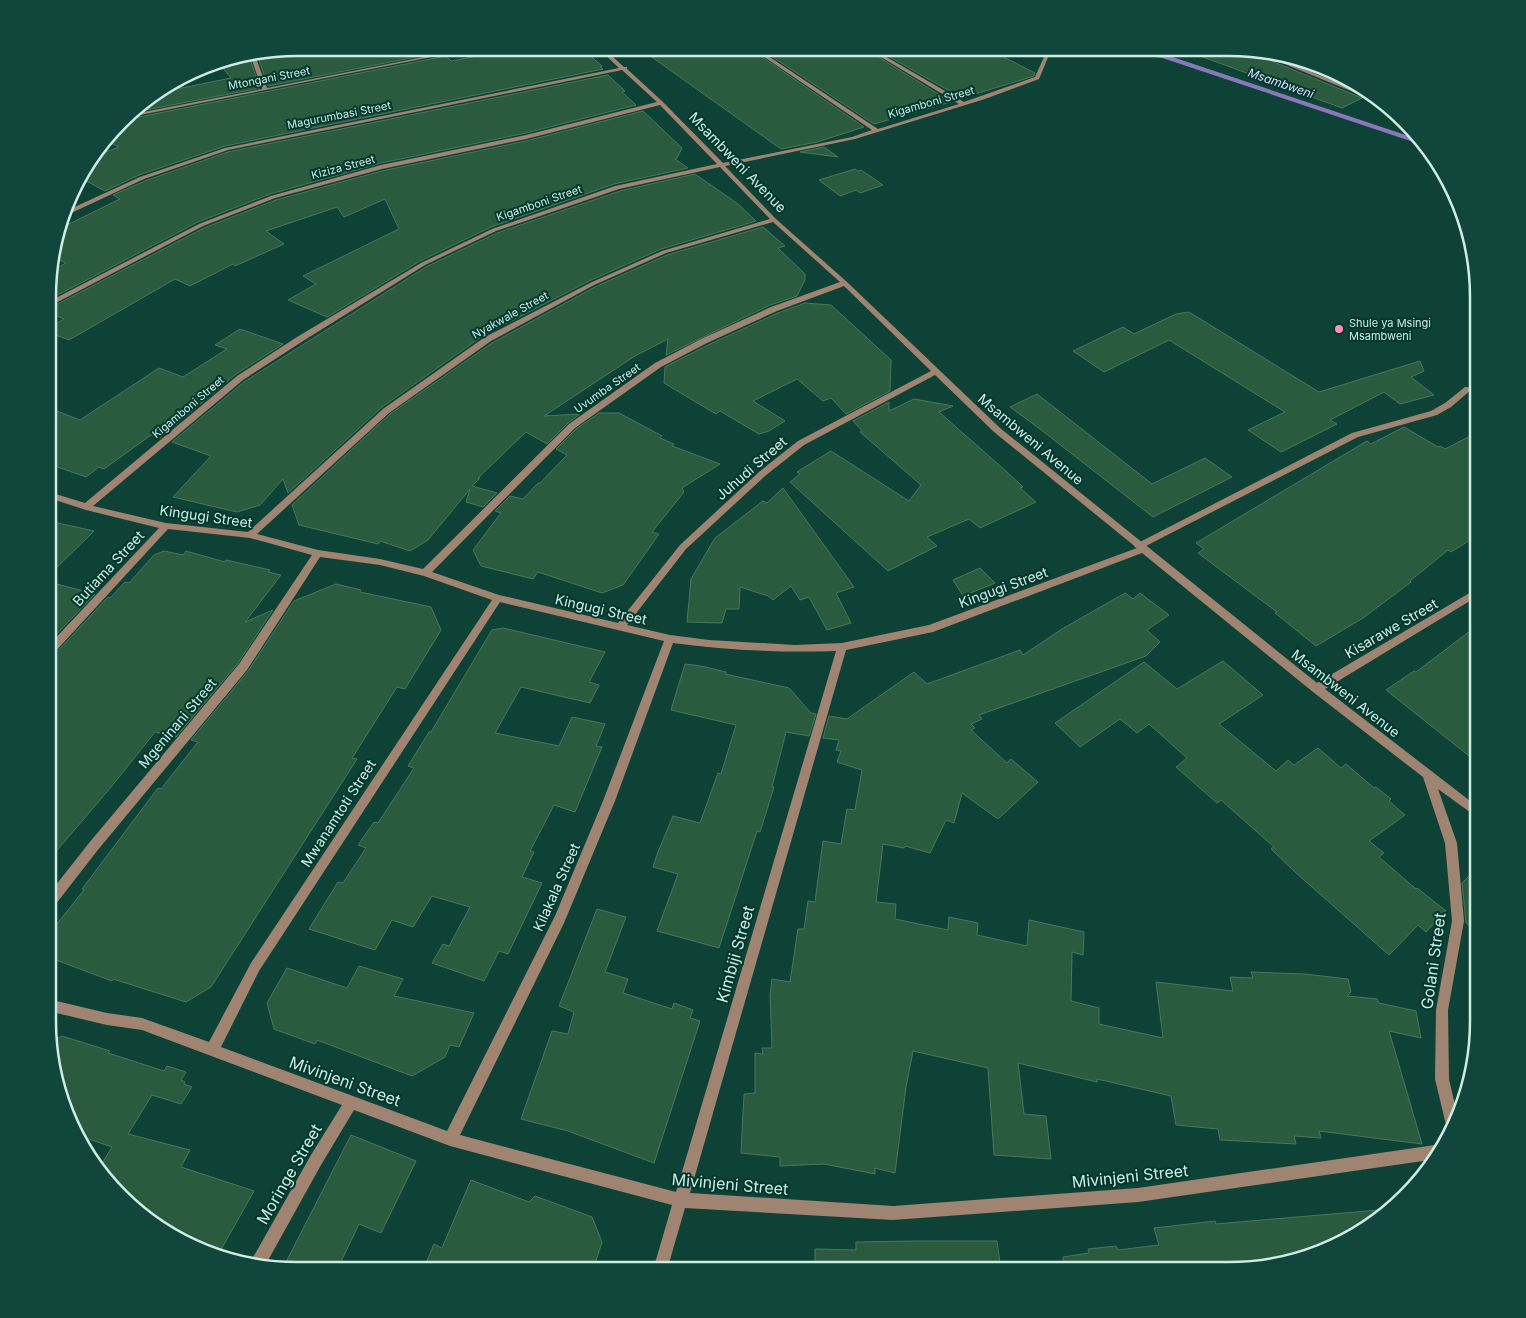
<svg xmlns="http://www.w3.org/2000/svg" width="1526" height="1318" viewBox="0 0 1526 1318" font-family="Inter,sans-serif">
<style>
.lines{fill:none;stroke-linecap:round;stroke-linejoin:round}
.stream{stroke:#8978b7;stroke-width:4}
.building{fill:#2b5b3f;stroke:#48785b}
.service{fill:#9f8472;fill-rule:evenodd}
.minor{fill:#9f8472;fill-rule:evenodd}
.poi-dot{fill:#ff8eba;stroke:#01372d;stroke-width:2}
.labels{text-anchor:middle;dominant-baseline:central;stroke-width:4;stroke-linejoin:round;paint-order:stroke}
.far-street-label{font-size:11px;fill:#ceede4;stroke:#01372d}
.far-poi-label{font-size:11px;fill:#ceede4;stroke:#01372d;text-anchor:start}
.far-water-label{font-size:12px;font-style:italic;fill:#e2dafe;stroke:#01372d}
.street-label{font-size:14px;fill:#ceede4;stroke:#01372d}
.near-street-label{font-size:16px;fill:#ceede4;stroke:#01372d}
.rim{fill:none;stroke:#ceede4;stroke-width:2.5}
</style>
<rect width="100%" height="100%" fill="#0f4237"/>
<g class="lines">
<polyline class="stream" points="1104,48 1163,56 1420,142"/>
</g>
<g class="building">
<polygon points="297,48 437,48 441,52 268,86 257,54"/>
<polygon points="521,48 581,48 602,66 600,67 603,69 225,146 139,175 105,191 79,177 95,156 119,147 107,141 124,120 446,56 451,61"/>
<polygon points="639,48 749,48 864,127 817,142 781,149"/>
<polygon points="759,48 864,48 951,102 874,124"/>
<polygon points="874,48 986,48 1035,73 1034,76 1008,84 962,98"/>
<polygon points="1194,48 1246,48 1247,51 1362,98 1342,108 1192,53"/>
<polygon points="1279,57 1339,73 1364,91"/>
<polygon points="250,59 260,88 130,113 162,92 231,78 222,67"/>
<polygon points="608,75 625,91 622,92 636,105 526,133 381,163 270,194 198,222 50,299 50,272 66,263 52,257 63,227 120,199 113,195 145,181 228,152"/>
<polygon points="643,111 682,148 677,158 675,159 688,168 614,184 491,227 420,261 327,317 288,300 316,284 303,276 399,229 385,199 344,217 337,207 266,231 284,244 235,266 233,264 190,286 175,279 69,340 50,333 50,327 64,319 50,313 50,308 204,228 276,200 382,171 526,141"/>
<polygon points="824,147 838,157 800,152"/>
<polygon points="855,169 858,171 861,170 883,185 860,193 856,190 840,196 819,180"/>
<polygon points="695,174 738,204 756,221 661,249 589,281 484,335 382,407 288,493 283,479 260,505 237,512 173,497 211,456 172,442 244,382 426,267 497,233 620,191"/>
<polygon points="763,227 785,246 778,248 805,274 805,280 797,296 770,305 666,355 668,339 635,356 544,416 580,414 568,423 547,444 526,432 478,478 480,478 472,486 497,493 483,507 466,502 470,489 428,540 410,551 380,541 378,544 299,525 292,505 390,414 492,343 595,287 667,255"/>
<polygon points="805,303 831,305 891,360 890,391 846,414 831,398 823,401 797,379 753,401 785,421 769,431 759,434 720,411 716,414 664,383 665,367 708,345 778,313"/>
<polygon points="1189,312 1319,392 1420,361 1424,371 1411,377 1434,395 1400,404 1384,392 1330,420 1337,424 1281,452 1248,430 1285,412 1169,340 1104,372 1073,351 1123,327 1134,334 1176,314"/>
<polygon points="240,329 283,344 236,374 160,438 151,435 104,469 99,467 86,477 49,464 49,408 80,420 159,368 183,377 227,349 215,345"/>
<polygon points="1037,394 1152,484 1205,458 1232,477 1153,517 1040,429 1010,407"/>
<polygon points="914,399 953,406 939,412 1007,472 1023,487 1020,488 1036,502 980,528 969,519 927,537 937,546 888,571 790,482 800,474 797,472 831,451 909,501 921,485 860,432 862,431 853,421 889,402 889,411"/>
<polygon points="599,413 619,413 662,436 660,438 674,444 672,446 720,464 682,488 684,492 652,532 659,534 623,585 602,593 538,572 533,579 481,566 473,550 501,513 495,511 510,496 523,499 538,483 540,483 567,455 556,449 576,429"/>
<polygon points="1404,427 1438,447 1440,446 1445,449 1478,432 1478,535 1451,552 1448,550 1410,581 1411,582 1363,618 1316,646 1275,613 1277,612 1198,553 1204,549 1196,543 1367,441 1371,444"/>
<polygon points="783,488 854,587 836,593 851,623 827,630 809,597 800,600 791,586 773,600 768,596 740,587 739,609 726,609 722,623 687,622 691,579 715,538 763,501 767,503"/>
<polygon points="49,521 94,531 49,575"/>
<polygon points="164,551 183,555 186,551 225,562 226,560 270,570 268,572 281,575 245,622 273,610 238,663 176,737 155,732 111,787 48,861 49,657 54,655 108,597 110,598 125,582 129,583 154,555"/>
<polygon points="980,568 995,583 963,596 953,580"/>
<polygon points="49,582 95,594 49,642"/>
<polygon points="336,584 361,590 360,592 431,607 441,630 405,689 397,687 352,758 357,759 211,987 186,1002 113,979 112,981 48,957 48,935 84,890 82,889 158,788 161,789 198,742 191,740 248,671 294,601"/>
<polygon points="1125,593 1133,599 1140,593 1169,615 1147,630 1160,642 1146,656 979,715 982,719 971,724 975,728 971,730 1007,763 1011,759 1038,782 998,819 962,793 954,823 946,820 930,853 905,846 904,848 883,844 876,902 896,904 895,919 948,930 949,917 978,923 977,935 1027,946 1029,920 1084,932 1083,955 1072,952 1071,1001 1099,1008 1099,1024 1163,1038 1156,982 1233,991 1230,977 1253,978 1251,972 1304,974 1348,979 1351,992 1347,996 1377,999 1379,1003 1416,1011 1421,1038 1389,1031 1422,1144 1319,1131 1321,1138 1294,1136 1296,1144 1220,1140 1218,1129 1176,1125 1171,1096 1097,1079 1097,1082 1018,1063 1024,1114 1046,1116 1051,1159 994,1155 988,1068 913,1051 906,1087 895,1173 875,1168 875,1174 824,1164 780,1166 780,1157 741,1153 744,1094 755,1093 755,1053 763,1054 762,1048 772,1048 770,995 772,979 790,982 798,929 804,929 808,901 815,902 823,841 841,844 847,809 855,810 862,770 837,762 841,751 836,750 839,740 823,738 829,716 847,719 914,672 927,684 1020,650 1023,655 1062,629"/>
<polygon points="1478,625 1478,763 1386,690 1414,671 1416,672"/>
<polygon points="503,628 605,652 589,682 599,685 590,703 521,687 495,733 559,746 572,717 605,724 596,746 602,747 575,812 554,805 530,851 534,852 522,877 542,883 508,954 499,951 484,981 432,963 443,944 449,946 470,907 432,896 413,927 392,920 375,950 309,929 338,882 343,883 366,848 358,845 374,822 378,823 414,768 408,766 429,732 431,732 492,630"/>
<polygon points="1223,661 1263,695 1219,724 1276,771 1288,760 1294,765 1318,748 1341,768 1346,764 1374,788 1376,787 1391,799 1389,801 1405,815 1369,841 1384,853 1379,857 1416,889 1417,888 1446,911 1426,932 1418,925 1389,955 1295,872 1271,849 1274,847 1221,800 1217,803 1176,767 1187,758 1149,724 1137,733 1120,719 1080,747 1055,723 1144,662 1177,689"/>
<polygon points="685,664 701,666 726,672 725,674 789,688 811,713 816,714 809,736 786,732 772,787 774,787 760,832 757,831 719,948 657,931 678,874 653,867 658,852 673,816 700,823 718,773 721,774 736,725 671,710"/>
<polygon points="1478,867 1478,934 1466,923 1462,883"/>
<polygon points="597,909 626,917 605,972 628,979 623,993 672,1009 674,1003 693,1010 690,1018 700,1021 654,1163 568,1131 521,1119 552,1031 568,1034 574,1012 559,1006"/>
<polygon points="359,966 403,979 394,996 474,1013 459,1047 450,1045 445,1057 412,1076 317,1040 315,1044 274,1029 267,1003 287,968 347,988"/>
<polygon points="62,1036 110,1051 108,1053 164,1071 167,1066 186,1072 181,1080 185,1082 184,1084 192,1087 181,1104 152,1095 128,1134 190,1150 181,1167 254,1191 218,1255 201,1251 120,1197 100,1167 112,1147 80,1136 67,1117 49,1043"/>
<polygon points="351,1135 416,1161 381,1233 359,1224 337,1270 297,1270 283,1268"/>
<polygon points="471,1180 529,1202 535,1196 592,1217 602,1242 593,1270 445,1270 426,1263 434,1244 442,1248"/>
<polygon points="1390,1209 1339,1245 1245,1270 1064,1270 1063,1257 1089,1253 1088,1249 1116,1246 1118,1250 1159,1245 1154,1228 1215,1221 1216,1224"/>
<polygon points="917,1241 997,1241 1001,1270 815,1270 815,1249 856,1250 856,1242"/>
</g>
<g class="lines">
<polygon class="service" points="1465,387 1468,387 1472,389 1451,407 1437,415 1358,437 1142,548 1136,548 1134,546 1136,544 1352,433 1431,411 1445,403"/>
<g class="minor">
<polygon points="469,48 477,48 125,118 128,115 262,89 250,55 255,55 267,88"/>
<path d="M598,48H603L624,67H627V69L663,102L723,163L852,137L872,130L751,48H756L878,129L959,104L866,48H871L964,102L1035,77L1048,48H1052L1039,79L985,99L855,139L725,166L776,219L847,282L1000,428L1317,683L1478,588V596L1325,689L1478,807V818L1438,789L1457,843L1464,921L1448,1010L1449,1079L1458,1118L1450,1131L1446,1125L1435,1079L1436,1010L1452,921L1445,843L1423,777L1313,692L1142,553L933,632L846,650L690,1193L893,1206L1138,1188L1435,1145L1439,1147L1430,1160L1138,1202L893,1220L685,1208L667,1270H653L672,1205L450,1146L354,1110L321,1165L266,1264L251,1261L311,1155L342,1105L142,1030L107,1025L48,1011V999L107,1013L142,1018L209,1042L251,963L492,600L424,576L380,565L320,557L247,670L97,851L52,909L48,911V895L89,843L239,664L312,555L250,538L168,529L53,654L49,655V645L159,528L86,510L49,498V492L85,503L237,376L297,337L421,263L492,229L615,186L717,164L660,105L526,139L382,169L275,198L203,226L50,306V301L199,224L271,196L381,165L526,135L657,102L622,70L228,150L144,179L67,215L68,210L140,177L225,148L619,68ZM720,167L770,219L662,251L590,283L485,337L383,409L248,532L166,523L93,506L243,380L303,341L425,265L496,231L619,189ZM773,222L840,282L771,307L701,339L655,363L569,424L423,569L380,559L318,550L257,534L389,413L491,341L594,285L666,253ZM844,286L931,371L798,441L759,472L680,545L618,623L499,595L432,572L575,428L661,367L707,343L777,311ZM935,375L994,432L1137,548L929,625L842,643L795,645L709,640L670,635L627,625L686,549L765,476L804,445ZM500,602L664,641L603,801L555,916L447,1131L221,1047L259,971ZM673,643C727,650 781,653 836,651L676,1192L460,1135L564,923L615,801Z"/>
<polygon points="1248,49 1266,54 1369,95 1377,100 1373,100"/>
</g>
</g>
<circle class="poi-dot" cx="1339" cy="329" r="5"/>
<g class="labels">
<g class="far-street-label">
<text transform="translate(269 78) rotate(-11)">Mtongani Street</text>
<text transform="translate(931 102) rotate(-16)">Kigamboni Street</text>
<text transform="translate(339 115) rotate(-11)">Magurumbasi Street</text>
<text transform="translate(343 167) rotate(-15)">Kiziza Street</text>
<text transform="translate(539 203) rotate(-19)">Kigamboni Street</text>
<text transform="translate(510 315) rotate(-29)">Nyakwale Street</text>
<text transform="translate(607 388) rotate(-35)">Uvumba Street</text>
<text transform="translate(188 407) rotate(-40)">Kigamboni Street</text>
</g>
<g class="far-poi-label">
<text x="1349" y="323">Shule ya Msingi<tspan x="1349" dy="13">Msambweni</tspan></text>
</g>
<g class="far-water-label">
<text transform="translate(1281 83) rotate(19)">Msambweni</text>
</g>
<g class="street-label">
<text transform="translate(738 162) rotate(46)">Msambweni Avenue</text>
<text transform="translate(1031 439) rotate(40)">Msambweni Avenue</text>
<text transform="translate(751 468) rotate(-41)">Juhudi Street</text>
<text transform="translate(206 516) rotate(8)">Kingugi Street</text>
<text transform="translate(108 568) rotate(-47)">Butiama Street</text>
<text transform="translate(1003 587) rotate(-20)">Kingugi Street</text>
<text transform="translate(601 609) rotate(13)">Kingugi Street</text>
<text transform="translate(1391 628) rotate(-30)">Kisarawe Street</text>
<text transform="translate(1346 693) rotate(38)">Msambweni Avenue</text>
<text transform="translate(177 723) rotate(-50)">Mgeninani Street</text>
<text transform="translate(338 813) rotate(-57)">Mwanamtoti Street</text>
<text transform="translate(556 887) rotate(-66)">Kilakala Street</text>
</g>
<g class="near-street-label">
<text transform="translate(735 954) rotate(-74)">Kimbiji Street</text>
<text transform="translate(1433 961) rotate(-82)">Golani Street</text>
<text transform="translate(345 1081) rotate(20)">Mivinjeni Street</text>
<text transform="translate(289 1174) rotate(-60)">Moringe Street</text>
<text transform="translate(1130 1176) rotate(-6)">Mivinjeni Street</text>
<text transform="translate(730 1184) rotate(5)">Mivinjeni Street</text>
</g>
</g>
<path d="M0 0H1526V1318H0ZM297 56H1229A241 241 0 0 1 1470 297V1021A241 241 0 0 1 1229 1262H297A241 241 0 0 1 56 1021V297A241 241 0 0 1 297 56Z" fill="#11463c" fill-rule="evenodd"/>
<path class="rim" d="M297 56H1229A241 241 0 0 1 1470 297V1021A241 241 0 0 1 1229 1262H297A241 241 0 0 1 56 1021V297A241 241 0 0 1 297 56Z"/>
</svg>
